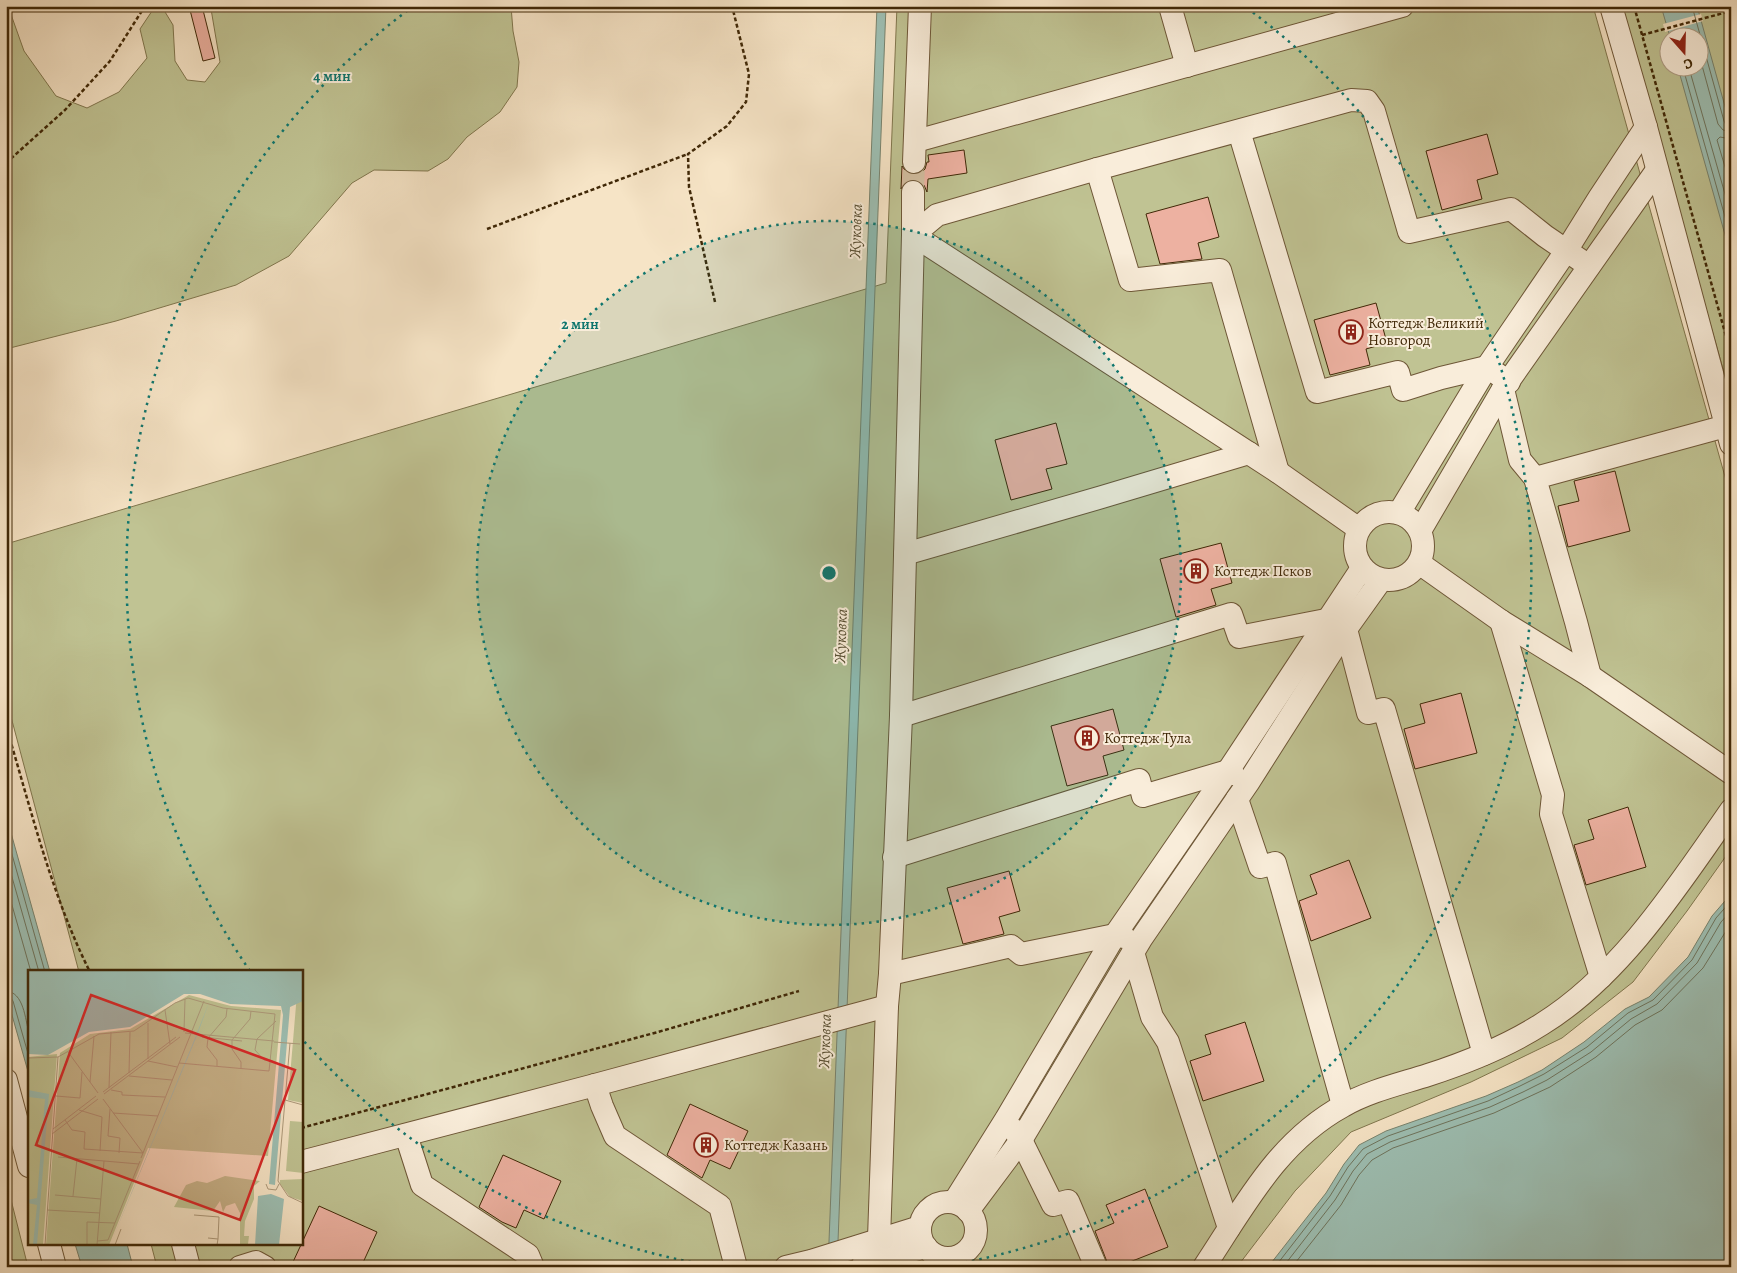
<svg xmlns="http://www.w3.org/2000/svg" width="1737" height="1273" viewBox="0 0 1737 1273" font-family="Alegreya,serif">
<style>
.green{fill:#c0c393;stroke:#80764d;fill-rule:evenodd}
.water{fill:#9dbfb3;stroke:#78836e}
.pier{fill:#f6e4c6}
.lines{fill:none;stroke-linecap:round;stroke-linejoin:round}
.shore{stroke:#6e745d;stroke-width:1}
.building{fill:#edb1a1;stroke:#402807}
.minor-tunnel{stroke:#d2bea0;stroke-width:22;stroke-dasharray:22 11;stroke-linecap:butt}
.minor-casing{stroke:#6e5737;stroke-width:24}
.path{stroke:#402807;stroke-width:2.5;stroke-dasharray:4 2.5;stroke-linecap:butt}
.minor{stroke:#f9edda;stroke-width:22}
.ring{fill:none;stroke:#0f766e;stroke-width:2.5;stroke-dasharray:2.5 5}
.labels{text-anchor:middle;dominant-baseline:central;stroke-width:4;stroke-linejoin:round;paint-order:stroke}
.poi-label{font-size:15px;fill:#402807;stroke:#f9edda;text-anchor:start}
.water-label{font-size:16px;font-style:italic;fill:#574e32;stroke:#f9edda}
.inset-road{fill:none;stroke:#ad997a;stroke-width:1}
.view{fill:#d62828;fill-opacity:0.15;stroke:#d62828;stroke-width:2.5}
.inset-edge{fill:none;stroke:#402807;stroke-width:2.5}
.centre{fill:#0f766e;stroke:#f9edda;stroke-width:2.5}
.ring-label{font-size:15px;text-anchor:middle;font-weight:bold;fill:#0f766e;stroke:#f9edda;stroke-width:4;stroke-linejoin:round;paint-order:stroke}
</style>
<rect width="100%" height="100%" fill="#f6e4c6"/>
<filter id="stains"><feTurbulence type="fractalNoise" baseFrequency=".004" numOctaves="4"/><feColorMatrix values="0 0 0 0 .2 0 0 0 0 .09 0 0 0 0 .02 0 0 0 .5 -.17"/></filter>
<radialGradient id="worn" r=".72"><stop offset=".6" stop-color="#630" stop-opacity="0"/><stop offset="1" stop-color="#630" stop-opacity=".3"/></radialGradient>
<g class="green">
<polygon points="6,6 8,6 24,51 56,96 87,108 119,92 147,58 140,29 152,11 162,7 173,25 175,61 187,80 205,82 220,62 211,9 214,6 511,6 513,31 519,62 517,87 500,112 467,137 448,159 428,171 374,170 352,183 289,256 236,285 116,321 6,349"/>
<polygon points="897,6 1593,6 1731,498 1731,849 1687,911 1633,982 1562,1038 1471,1082 1351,1132 1295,1191 1237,1267 157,1267 151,1244 301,1244 301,972 79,972 6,698 6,544 886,283"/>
<path d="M1620,6H1731V397ZM1670,38H1700V68H1670Z"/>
<polygon points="6,1180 28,1267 6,1267"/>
</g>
<g class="water">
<polygon points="877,6 886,6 837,1267 828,1267"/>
<polygon points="1661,6 1697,6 1731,128 1731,256 1678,68 1700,68 1700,38 1670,37"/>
<polygon points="6,815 50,972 29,972 29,1075 6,994"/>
<polygon points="1731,894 1731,1267 1268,1267 1326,1193 1344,1164 1359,1145 1386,1131 1486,1096 1518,1082 1542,1070 1584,1042 1625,1009 1649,997 1688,957 1712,916"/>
<polygon points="75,1244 127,1244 133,1267 82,1267"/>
</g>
<polygon class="pier" points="1701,14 1703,21 1665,32 1663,24"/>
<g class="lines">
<g class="shore">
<polyline points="1692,6 1724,121 1726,125 1731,125"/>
<polyline points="1700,58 1718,124 1723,130 1731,132"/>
<polyline points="1683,68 1731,238"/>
<polyline points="1689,68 1731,215"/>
<polyline points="1731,139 1720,137 1717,140 1731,187"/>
<polyline points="6,833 45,972"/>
<polyline points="6,856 39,972"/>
<polyline points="6,884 31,972"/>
<path d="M6,991C24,992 25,1019 29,1033"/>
<polyline points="6,997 11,998 13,1001 29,1057"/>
<polyline points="1275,1267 1330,1196 1348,1167 1363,1149 1388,1136 1488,1101 1520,1086 1544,1074 1587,1047 1628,1013 1653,1000 1692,960 1716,918 1731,901"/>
<polyline points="1283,1267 1335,1200 1353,1171 1367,1154 1390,1142 1490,1107 1523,1092 1547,1080 1591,1052 1631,1019 1657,1004 1697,963 1721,922 1731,911"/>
<polyline points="1292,1267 1341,1205 1359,1175 1372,1160 1393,1148 1494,1113 1550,1087 1596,1057 1635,1025 1662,1010 1703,968 1731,923"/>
</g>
</g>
<g class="building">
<polygon points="189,6 202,6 215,58 203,61"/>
<polygon points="1487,134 1498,174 1477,180 1482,199 1442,210 1426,151"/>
<polygon points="964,150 967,173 928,179 927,192 924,185 920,181 913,179 906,181 901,189 902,166 907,173 914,175 920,174 925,169 927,162 929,162 928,155"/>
<polygon points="1208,197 1219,237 1198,243 1202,259 1160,264 1146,214"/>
<polygon points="1376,303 1387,343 1366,349 1370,365 1330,375 1314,320"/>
<polygon points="1056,423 1067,464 1046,469 1052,489 1011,500 995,440"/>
<polygon points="1615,471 1630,531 1568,547 1558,506 1579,501 1574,481"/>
<polygon points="1221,543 1232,583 1211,589 1216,605 1176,617 1160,559"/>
<polygon points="1461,693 1477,753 1415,769 1404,729 1425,723 1420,704"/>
<polygon points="1113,709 1124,750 1103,756 1108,775 1067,786 1051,726"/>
<polygon points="1628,807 1646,867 1586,885 1574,845 1594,839 1588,820"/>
<polygon points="1349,860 1371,918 1311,941 1299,901 1317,894 1310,875"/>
<polygon points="1009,871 1020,911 999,917 1004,934 963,944 947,888"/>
<polygon points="1245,1022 1264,1081 1203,1101 1190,1061 1211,1054 1205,1035"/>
<polygon points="690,1104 748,1131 730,1169 710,1160 702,1178 667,1155"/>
<polygon points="503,1155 561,1181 544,1219 524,1210 516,1228 502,1222 479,1207"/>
<polygon points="1145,1189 1168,1247 1117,1267 1109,1267 1095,1231 1114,1223 1106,1205"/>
<polygon points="319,1206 377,1232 361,1267 351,1267 340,1262 337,1267 303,1267 293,1262"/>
</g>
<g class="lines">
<polyline class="minor-tunnel" points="913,192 914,162"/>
<g class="minor-casing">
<g id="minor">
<polyline points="1170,6 1187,66"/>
<polyline points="1611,6 1646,127 1731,444"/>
<polyline points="1239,131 1317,392 1398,372 1403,390 1441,378 1487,367 1509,382"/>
<polyline points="916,141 1402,6"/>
<polyline points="914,162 920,6"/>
<polyline points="1097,169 1130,280 1220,270 1278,472"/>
<polyline points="913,235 937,215 1097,169 1351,100 1367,101 1374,111 1409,232 1511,209 1545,236 1589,266"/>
<polyline points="913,235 1278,472 1359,529"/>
<polyline points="1503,389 1520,460 1535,478"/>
<circle cx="1389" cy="546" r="34"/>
<polyline points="1399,513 1487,367 1566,251 1599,198 1646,127"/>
<polyline points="1420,531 1503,389 1657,170"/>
<polyline points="905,554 1102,497 1249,453"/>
<polyline points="1419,563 1501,621 1590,676 1731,773"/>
<polyline points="1501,621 1553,795 1551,814 1601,977"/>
<polyline points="1338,625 1346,629 1368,713 1384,709 1484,1054"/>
<polyline points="1590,676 1576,622 1535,478 1726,426"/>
<polyline points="901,716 1231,614 1239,637 1326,620 1333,617"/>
<polyline points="1237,799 1260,867 1275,863 1343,1105"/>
<polyline points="894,857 1139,780 1143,796 1228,771 1233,774"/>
<polyline points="1133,952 1152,1017 1168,1042 1229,1228"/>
<polyline points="890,974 1011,946 1021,954 1115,935 1124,937"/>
<polyline points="6,1080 29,1166"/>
<polyline points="595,1085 602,1106 615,1136 720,1206 736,1267"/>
<polyline points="1014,1130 1021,1140 1053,1205 1068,1201 1096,1267"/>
<polyline points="406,1135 422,1185 528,1255 533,1267"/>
<polyline points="301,1162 595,1085 887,1006"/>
<polyline points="954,1202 1006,1119 1115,935 1228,771 1362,568"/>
<circle cx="948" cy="1230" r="28"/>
<polyline points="968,1211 1021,1140 1141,939 1248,783 1346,629 1381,580"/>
<polyline points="49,1244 55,1267"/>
<polyline points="183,1244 189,1267"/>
<polyline points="864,1262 876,1260 926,1247"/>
<polyline points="240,1267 256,1262 265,1267"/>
<polyline points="786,1267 811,1261 920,1227"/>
<polyline points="876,1267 879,1239 887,1006 890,974 901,716 913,235 913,192"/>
<path d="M1204,1267C1244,1207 1277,1142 1343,1106C1369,1091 1400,1084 1428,1075C1468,1062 1506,1047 1542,1024C1621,975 1678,886 1731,810"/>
</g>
</g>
<g class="path">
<polyline points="1634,6 1731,354"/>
<polyline points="1642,35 1731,11"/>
<polyline points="6,163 65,110 110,61 145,6"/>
<polyline points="487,229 688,154"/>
<polyline points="715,302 689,187 688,154 727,126 746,102 749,74 732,6"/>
<path d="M6,726C31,809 51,894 90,972"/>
<polyline points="301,1128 658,1032 799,991"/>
</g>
<use href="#minor" class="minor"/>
</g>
<circle cx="829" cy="573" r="352" fill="#0f766e" fill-opacity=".12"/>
<g class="ring">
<circle cx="829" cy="573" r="352"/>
<path d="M713 1266A703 703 0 0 1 302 1039M250 971A703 703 0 0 1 411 8M1247 8A703 703 0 0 1 945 1266"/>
</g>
<defs>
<g id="building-ring" transform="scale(1.25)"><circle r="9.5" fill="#f9edda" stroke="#8f2418" stroke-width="1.5"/><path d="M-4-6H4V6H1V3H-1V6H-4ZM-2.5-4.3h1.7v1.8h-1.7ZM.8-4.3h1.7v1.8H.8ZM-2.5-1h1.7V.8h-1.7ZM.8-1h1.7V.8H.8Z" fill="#8f2418"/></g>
</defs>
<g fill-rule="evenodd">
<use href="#building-ring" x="1351" y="332"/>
<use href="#building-ring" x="1196" y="571"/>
<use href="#building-ring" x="1087" y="738"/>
<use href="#building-ring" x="706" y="1145"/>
</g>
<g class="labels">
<g class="poi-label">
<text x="1368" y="323">Коттедж Великий<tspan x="1368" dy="17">Новгород</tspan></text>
<text x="1214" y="571">Коттедж Псков</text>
<text x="1104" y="738">Коттедж Тула</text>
<text x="724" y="1145">Коттедж Казань</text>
</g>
<g class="water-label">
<text transform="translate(856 231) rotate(-88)">Жуковка</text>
<text transform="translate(841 636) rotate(-88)">Жуковка</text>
<text transform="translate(825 1041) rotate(-88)">Жуковка</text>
</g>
</g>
<g transform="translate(28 970)">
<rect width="275" height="275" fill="#f6e4c6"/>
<path d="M271,0H275V133L260,130ZM161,25L203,36L253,40L240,186L120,178L81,275H18L32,83L62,64L102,59ZM29,84L15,275H0V87ZM262,151L275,152V203L258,201ZM197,206L232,211L226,216V229L217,251L216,266H221L220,274L212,275V243L207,233L198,236L195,242L192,231L185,241L146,237L158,215L169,211L179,213ZM275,209V231L262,227L252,214V210Z" fill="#c0c393"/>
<path d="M0,0H275V31L262,37L247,215L241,214L255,45L253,36L202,34L172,24H156L102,57L61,62L20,85L0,84ZM182,30L168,68L82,275L167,68ZM0,120L21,124L9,275H5L9,235L0,233V230L9,228L17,129L0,127ZM243,224L256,229L251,275H227L230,226Z" fill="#9dbfb3"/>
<path class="inset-road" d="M137,40L142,74M156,62L157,29M157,63L246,71M174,67L214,71M246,72L272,74M262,73L250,211L260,226L275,233M40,82L70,123M0,88L30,87L71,64L106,61L147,33L160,28L195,38L247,44L241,101L151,93M120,89V53M120,91L149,97M245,91L236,90L227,80L229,69L248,51M189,96V90L179,77L180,68L198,47L199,39M213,99V92L204,79V70L222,49L223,41M101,103L102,62M101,106L144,110M62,112L66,66M81,118L83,62M83,120L94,122V125L137,127M75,122L148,67M76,124L152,67M28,126L52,128L54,102M75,129L115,183M257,130L275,135M82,139L80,166L92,168L91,183M51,140L74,147L72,181M85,143L130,146M37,150L44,160L57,162L56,179L115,183M25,159L68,126M24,164L70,129M30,187L111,194M113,188L176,31M238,214L240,219L248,220L251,214M27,225L73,229M45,226L49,189M19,240L72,243M166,245L191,247L190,269M180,268L190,269L189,275M69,271L80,270L112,191M17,275L30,87M59,275V252L87,253M69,275L76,191M87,275L93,259"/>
<path class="view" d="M63,25L267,100L212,250L8,175Z"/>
<rect width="275" height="275" class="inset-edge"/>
</g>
<circle cx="829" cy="573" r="8" class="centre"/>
<g class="ring-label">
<text x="332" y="81">4 мин</text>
<text x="580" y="329">2 мин</text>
</g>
<rect width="1737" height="1273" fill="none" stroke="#f6e4c6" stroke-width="25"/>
<rect x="8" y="8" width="1722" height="1258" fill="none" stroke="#402807" stroke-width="2.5"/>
<rect x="12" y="12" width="1712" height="1248" fill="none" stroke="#402807"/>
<g transform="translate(1684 52) rotate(160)"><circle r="24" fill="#f9edda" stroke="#af9e86"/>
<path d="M0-4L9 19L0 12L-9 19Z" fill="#8f2418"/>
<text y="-8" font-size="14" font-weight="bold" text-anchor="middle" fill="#402807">С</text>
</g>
<rect width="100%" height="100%" filter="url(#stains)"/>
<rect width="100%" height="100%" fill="url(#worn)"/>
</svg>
